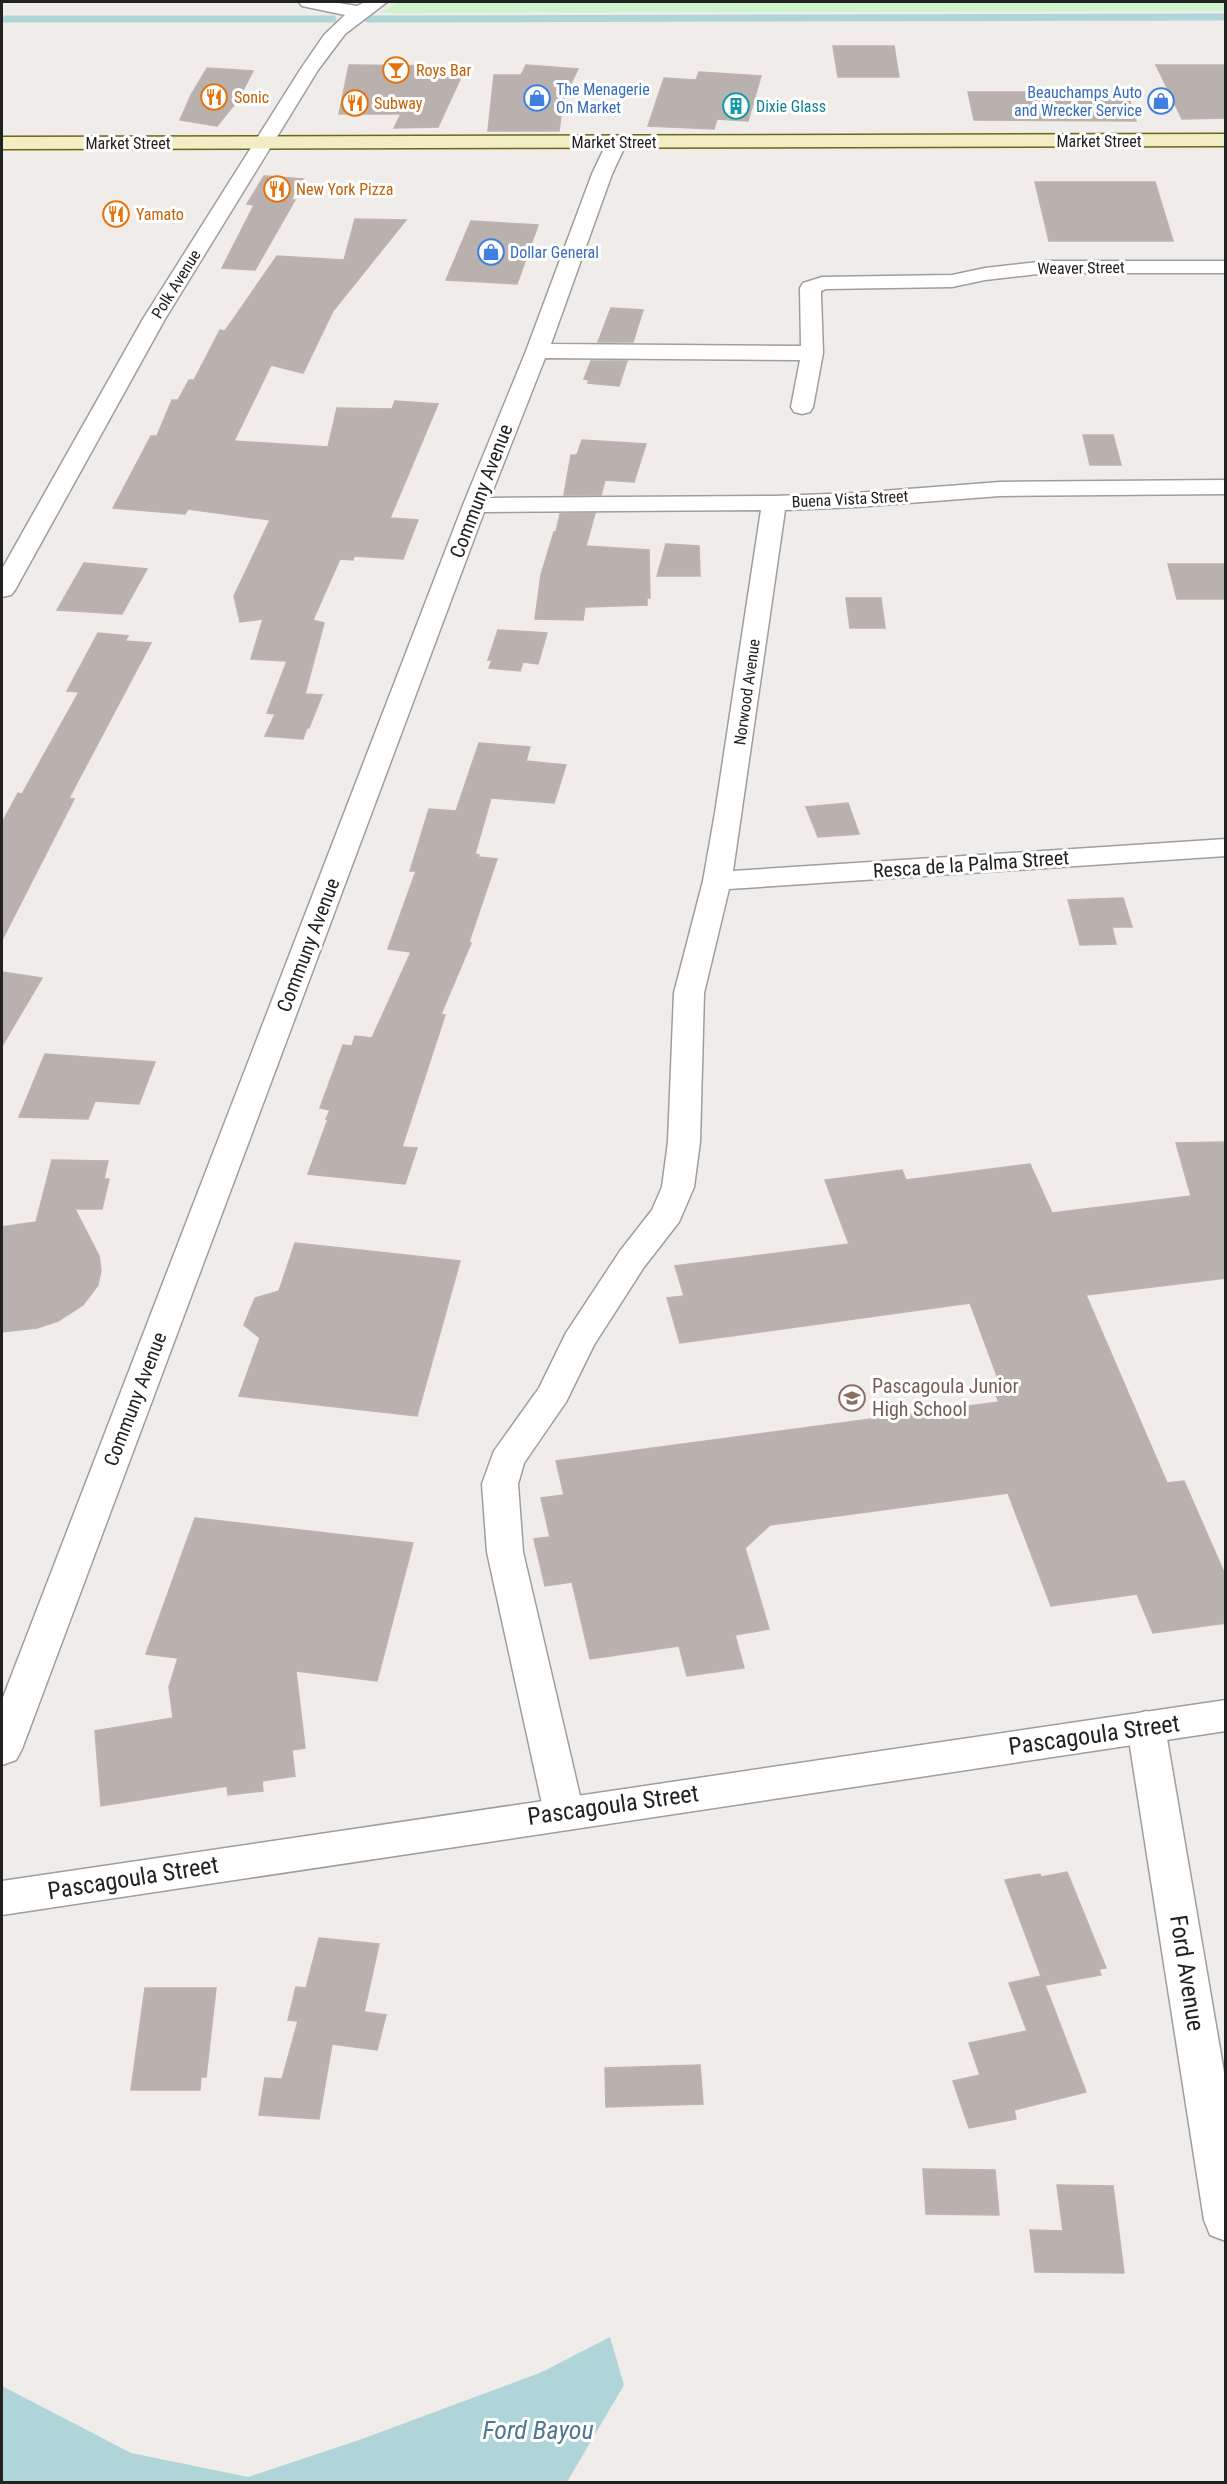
<svg xmlns="http://www.w3.org/2000/svg" width="1227" height="2484" viewBox="0 0 1227 2484" font-family="'Roboto Condensed',sans-serif">
<style>
.park{fill:#cff3cc}
.water{fill:#afd5d8}
.lines{fill:none;stroke-linecap:round;stroke-linejoin:round}
.stream{stroke:#afd5d8;stroke-width:7}
.building{fill:#b9b1ae;stroke:#c0b2ad;stroke-width:1.5}
.minor-casing{stroke:#9e9e9e;stroke-width:3}
.tertiary-casing{stroke:#9e9e9e;stroke-width:3}
.secondary-casing{stroke:#6c6814;stroke-width:3}
.minor{fill:#fff;fill-rule:evenodd}
.tertiary{fill:#fff;fill-rule:evenodd}
.secondary{fill:#f2edc4;fill-rule:evenodd}
.labels{text-anchor:middle;dominant-baseline:central;stroke-width:6;stroke-linejoin:round;paint-order:stroke}
.far-food-label{font-size:16px;fill:#c56008;stroke:#fff;text-anchor:start}
.far-shop-label{font-size:16px;fill:#366cbe;stroke:#fff;text-anchor:start}
.far-culture-label{font-size:16px;fill:#0d838f;stroke:#fff;text-anchor:start}
.far-street-label{font-size:16px;fill:#212121;stroke:#fff}
.street-label{font-size:20px;fill:#212121;stroke:#fff}
.education-label{font-size:20px;fill:#785e54;stroke:#fff;text-anchor:start}
.near-street-label{font-size:24px;fill:#212121;stroke:#fff}
.near-water-label{font-size:26px;font-style:italic;fill:#4d788f;stroke:#fff}
</style>
<rect width="100%" height="100%" fill="#f0ece9"/>
<polygon class="park" points="398,2 1225,2 1226,11 380,13"/>
<polygon class="water" points="610,2337 624,2385 567,2482 2,2482 2,2386 131,2453 248,2477 362,2439 542,2372"/>
<g class="lines">
<g class="stream">
<polyline points="2,19 333,19"/>
<polyline points="368,19 1226,17"/>
</g>
</g>
<g class="building">
<polygon points="833,46 894,46 899,77 838,77"/>
<polygon points="349,65 446,66 444,75 462,75 438,127 394,128 401,114 339,114"/>
<polygon points="526,65 578,69 563,100 559,131 488,131 494,75 521,75"/>
<polygon points="1156,65 1226,65 1226,118 1182,119"/>
<polygon points="207,68 253,71 238,100 217,126 180,120 191,95"/>
<polygon points="699,72 761,76 748,121 717,119 714,129 648,126 664,78 696,80"/>
<polygon points="968,92 1127,92 1136,121 974,120"/>
<polygon points="264,176 303,179 291,200 295,200 255,270 222,268 254,205 247,204"/>
<polygon points="1035,182 1155,182 1173,241 1049,241"/>
<polygon points="355,219 406,220 333,311 303,373 271,365 234,441 328,447 337,408 392,409 395,401 438,404 390,518 418,520 403,559 354,556 353,560 340,559 313,620 324,623 305,694 322,695 309,728 307,728 303,739 265,736 275,714 267,713 287,661 251,659 263,619 240,622 234,596 270,520 188,509 185,514 113,508 151,436 157,436 172,400 178,400 189,380 194,380 220,330 225,331 277,256 344,260"/>
<polygon points="471,221 538,225 517,284 446,280"/>
<polygon points="611,308 643,310 633,342 598,342"/>
<polygon points="591,361 627,361 619,386 588,383 589,380 584,379"/>
<polygon points="1083,435 1113,435 1121,465 1090,465"/>
<polygon points="582,440 646,444 634,482 605,480 601,495 564,495 571,455 577,455"/>
<polygon points="595,513 586,546 649,550 650,598 647,598 647,605 585,607 583,620 535,619 541,575 554,532 556,532 560,514"/>
<polygon points="666,544 699,546 700,576 657,576"/>
<polygon points="84,563 147,569 122,614 57,610"/>
<polygon points="1168,564 1226,564 1226,599 1177,599"/>
<polygon points="846,598 881,598 885,628 850,628"/>
<polygon points="498,630 547,633 538,664 523,662 520,671 489,668 492,660 488,660"/>
<polygon points="98,633 128,636 125,641 151,643 69,798 74,799 2,940 2,823 18,793 22,794 79,692 67,691"/>
<polygon points="479,743 530,747 526,761 566,765 554,803 491,798 475,854 479,855 478,857 497,859 469,942 471,943 441,1014 445,1015 402,1147 417,1148 405,1184 308,1174 328,1119 326,1119 330,1110 320,1108 343,1045 352,1046 355,1036 372,1038 411,952 388,949 416,871 410,871 429,809 456,811"/>
<polygon points="848,803 859,834 818,837 806,807"/>
<polygon points="1123,898 1132,927 1112,927 1116,944 1080,945 1068,900"/>
<polygon points="2,972 42,978 2,1046"/>
<polygon points="45,1054 155,1062 139,1104 95,1101 88,1119 19,1117"/>
<polygon points="1226,1142 1226,1278 1086,1295 1167,1483 1184,1481 1226,1577 1226,1623 1153,1633 1137,1594 1051,1606 1008,1493 770,1525 745,1548 769,1629 735,1635 744,1668 687,1676 679,1646 590,1659 572,1582 545,1586 534,1539 550,1537 541,1498 564,1495 556,1461 999,1402 995,1393 1003,1392 970,1303 680,1343 667,1298 684,1296 675,1266 849,1244 825,1180 902,1170 906,1180 1030,1164 1052,1213 1191,1196 1176,1143"/>
<polygon points="52,1160 108,1161 104,1179 109,1179 102,1209 75,1209 99,1256 101,1270 98,1285 83,1305 58,1321 37,1328 2,1332 2,1227 36,1222"/>
<polygon points="295,1243 460,1261 417,1416 239,1396 260,1338 244,1325 255,1298 279,1291"/>
<polygon points="195,1518 413,1543 377,1681 296,1671 305,1748 292,1750 295,1776 262,1781 263,1791 228,1795 227,1786 101,1806 95,1731 173,1718 169,1687 178,1658 146,1654"/>
<polygon points="1067,1872 1106,1968 1099,1969 1101,1975 1045,1985 1086,2092 1014,2110 1016,2119 969,2128 953,2081 980,2075 969,2043 1027,2031 1009,1983 1041,1976 1005,1880 1040,1874 1041,1877"/>
<polygon points="319,1938 379,1944 364,2012 386,2015 377,2050 332,2044 319,2119 259,2115 265,2078 282,2079 298,2021 288,2020 296,1987 306,1988"/>
<polygon points="145,1988 216,1988 206,2077 201,2077 200,2090 131,2090"/>
<polygon points="700,2065 703,2104 606,2107 605,2068"/>
<polygon points="923,2169 995,2170 999,2215 926,2214"/>
<polygon points="1057,2185 1113,2186 1124,2273 1035,2272 1030,2230 1063,2231"/>
</g>
<g class="lines">
<g class="minor-casing">
<g id="minor">
<polygon points="299,2 332,2 357,6 365,2 387,2 345,34 318,70 165,319 15,590 11,595 2,597 2,569 143,319 300,70 324,35 345,15 302,6"/>
<polygon points="617,136 624,138 627,142 612,174 551,344 801,346 800,288 803,283 822,277 952,275 985,268 1047,261 1226,261 1226,273 1047,273 985,280 952,287 826,289 821,291 821,295 823,353 813,407 810,412 802,414 794,412 791,407 800,360 545,358 490,498 774,496 856,493 1000,482 1226,480 1226,494 1000,496 856,507 785,510 733,871 1226,839 1226,856 729,889 704,993 700,1142 694,1187 679,1222 644,1267 594,1345 566,1402 524,1463 518,1484 523,1552 584,1813 578,1825 564,1829 550,1825 544,1813 487,1552 482,1484 494,1451 539,1388 566,1333 620,1251 652,1210 662,1187 668,1142 674,993 703,881 715,813 761,510 484,512 22,1749 16,1760 2,1765 2,1700 463,505 526,351 592,174 607,142 610,138"/>
<polygon points="1146,1711 1160,1716 1165,1727 1226,2084 1226,2241 1210,2235 1204,2220 1127,1727 1132,1716"/>
</g>
</g>
<g class="tertiary-casing">
<polygon id="tertiary" points="1226,1700 1226,1731 2,1915 2,1881"/>
</g>
<g class="secondary-casing">
<polygon id="secondary" points="1226,134 1226,146 2,149 2,137"/>
</g>
<use href="#minor" class="minor"/>
<use href="#tertiary" class="tertiary"/>
<use href="#secondary" class="secondary"/>
</g>
<defs>
<g id="bar-ring" transform="scale(1.35)"><circle r="9.5" fill="#fff" stroke="#e8710a" stroke-width="1.5"/><path d="M-6-5H6L.8 .8V4.5H3.5V6h-7V4.5H-.8V.8Z" fill="#e8710a"/></g>
<g id="restaurant-ring" transform="scale(1.35)"><circle r="9.5" fill="#fff" stroke="#e8710a" stroke-width="1.5"/><path d="M-5-6h1v4h1v-4h1v4h1v-4h1v5L-1.5 .5V6h-2V.5L-5-1ZM5-6V6H3V1.5H1.5Q1.5-4 5-6Z" fill="#e8710a"/></g>
<g id="shop-ring" transform="scale(1.35)"><circle r="9.5" fill="#fff" stroke="#3f7fe0" stroke-width="1.5"/><path d="M-5-2.5h2.3a2.7 3.5 0 0 1 5.4 0H5L5.5 6h-11ZM-1.5-2.5h3a1.5 2.3 0 0 0-3 0Z" fill="#3f7fe0"/></g>
<g id="building-ring" transform="scale(1.35)"><circle r="9.5" fill="#fff" stroke="#0f9aa8" stroke-width="1.5"/><path d="M-4-6H4V6H1V3H-1V6H-4ZM-2.5-4.3h1.7v1.8h-1.7ZM.8-4.3h1.7v1.8H.8ZM-2.5-1h1.7V.8h-1.7ZM.8-1h1.7V.8H.8Z" fill="#0f9aa8"/></g>
<g id="school-ring" transform="scale(1.35)"><circle r="9.5" fill="#fff" stroke="#8d6e63" stroke-width="1.5"/><path d="M0-5L7-2L0 1L-7-2ZM-4 1L0 2.5L4 1V4Q0 6-4 4Z" fill="#8d6e63"/></g>
</defs>
<g fill-rule="evenodd">
<use href="#bar-ring" x="396" y="70"/>
<use href="#restaurant-ring" x="214" y="97"/>
<use href="#shop-ring" x="537" y="98"/>
<use href="#shop-ring" x="1161" y="101"/>
<use href="#restaurant-ring" x="355" y="103"/>
<use href="#building-ring" x="736" y="106"/>
<use href="#restaurant-ring" x="277" y="189"/>
<use href="#restaurant-ring" x="116" y="214"/>
<use href="#shop-ring" x="491" y="252"/>
<use href="#school-ring" x="852" y="1398"/>
</g>
<g class="labels">
<g class="far-food-label">
<text x="416" y="70">Roys Bar</text>
<text x="234" y="97">Sonic</text>
<text x="374" y="103">Subway</text>
<text x="296" y="189">New York Pizza</text>
<text x="136" y="214">Yamato</text>
</g>
<g class="far-shop-label">
<text x="556" y="89">The Menagerie<tspan x="556" dy="18">On Market</tspan></text>
<text x="1142" y="92" text-anchor="end">Beauchamps Auto<tspan x="1142" dy="18">and Wrecker Service</tspan></text>
<text x="510" y="252">Dollar General</text>
</g>
<g class="far-culture-label">
<text x="756" y="106">Dixie Glass</text>
</g>
<g class="far-street-label">
<text x="1099" y="141">Market Street</text>
<text x="614" y="142">Market Street</text>
<text x="128" y="143">Market Street</text>
<text transform="translate(1081 268) rotate(-1)">Weaver Street</text>
<text transform="translate(176 284) rotate(-58)">Polk Avenue</text>
<text transform="translate(850 499) rotate(-3)">Buena Vista Street</text>
<text transform="translate(747 692) rotate(-82)">Norwood Avenue</text>
</g>
<g class="street-label">
<text transform="translate(481 491) rotate(-69)">Communy Avenue</text>
<text transform="translate(971 864) rotate(-4)">Resca de la Palma Street</text>
<text transform="translate(308 945) rotate(-69)">Communy Avenue</text>
<text transform="translate(135 1399) rotate(-69)">Communy Avenue</text>
</g>
<g class="education-label">
<text x="872" y="1386">Pascagoula Junior<tspan x="872" dy="23">High School</tspan></text>
</g>
<g class="near-street-label">
<text transform="translate(1094 1735) rotate(-8)">Pascagoula Street</text>
<text transform="translate(613 1805) rotate(-8)">Pascagoula Street</text>
<text transform="translate(133 1878) rotate(-9)">Pascagoula Street</text>
<text transform="translate(1187 1973) rotate(81)">Ford Avenue</text>
</g>
<g class="near-water-label">
<text x="538" y="2430">Ford Bayou</text>
</g>
</g>
<rect width="1227" height="2484" fill="none" stroke="#212121" stroke-width="6"/>
</svg>
